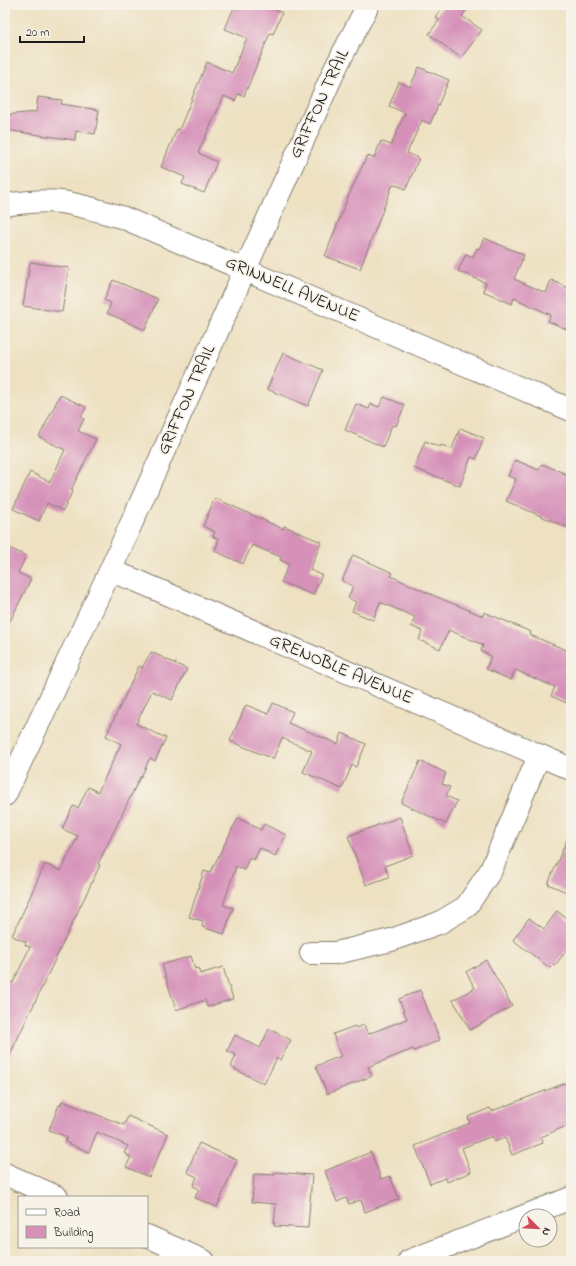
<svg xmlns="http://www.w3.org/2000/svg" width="576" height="1266" viewBox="0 0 576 1266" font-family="'Indie Flower',sans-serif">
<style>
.building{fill:#d691b9}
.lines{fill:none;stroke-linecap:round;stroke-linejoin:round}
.minor-casing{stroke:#857e6f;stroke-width:24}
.tertiary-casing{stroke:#857e6f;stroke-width:24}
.minor{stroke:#fff;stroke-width:22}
.tertiary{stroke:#fff;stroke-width:22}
.labels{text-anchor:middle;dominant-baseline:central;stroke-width:3.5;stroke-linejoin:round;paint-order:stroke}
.street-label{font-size:18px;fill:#1c1c1c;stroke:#f7f3e8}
</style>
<rect width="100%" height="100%" fill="#f7f3e8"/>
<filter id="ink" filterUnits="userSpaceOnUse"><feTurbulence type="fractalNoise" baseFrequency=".025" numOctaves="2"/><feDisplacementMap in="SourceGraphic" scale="8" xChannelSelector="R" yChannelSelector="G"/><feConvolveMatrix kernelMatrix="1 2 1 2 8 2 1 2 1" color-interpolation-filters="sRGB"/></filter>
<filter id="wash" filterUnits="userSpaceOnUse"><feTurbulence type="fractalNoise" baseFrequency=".012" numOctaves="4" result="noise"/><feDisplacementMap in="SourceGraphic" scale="16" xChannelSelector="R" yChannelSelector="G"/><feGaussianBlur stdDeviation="0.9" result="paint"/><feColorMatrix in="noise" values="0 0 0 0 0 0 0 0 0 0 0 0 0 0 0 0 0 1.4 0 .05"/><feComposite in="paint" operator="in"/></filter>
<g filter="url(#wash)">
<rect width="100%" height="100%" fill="#eee1c2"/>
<g id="blocks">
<g class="building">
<polygon points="235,5 264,5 282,13 273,34 270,33 244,96 238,94 235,101 224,96 198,153 217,162 204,193 182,184 185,177 161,167 177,129 179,130 207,62 232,73 247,38 225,29"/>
<polygon points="444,5 470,5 462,16 482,30 461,58 429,34 439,20 435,17"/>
<polygon points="419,67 449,80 430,124 422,120 407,153 419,158 406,189 393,184 360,269 325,256 348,197 367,156 374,158 381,141 391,145 405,113 389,106 399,82 410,87"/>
<polygon points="38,97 62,100 61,104 99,110 95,134 76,131 75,140 5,130 5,115 36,112"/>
<polygon points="484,238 524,255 514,279 546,293 551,280 571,289 571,331 548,321 551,315 514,298 512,304 483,291 486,283 458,271 466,254 473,257 477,248 479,249"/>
<polygon points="30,262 69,268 62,312 23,306"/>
<polygon points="113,280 158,299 145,330 107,313 111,303 104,300"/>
<polygon points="283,353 323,370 308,406 267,389"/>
<polygon points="60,395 86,407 81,417 84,419 78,431 96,439 71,490 73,490 63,511 47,503 39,521 13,509 30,472 50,482 65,450 39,437"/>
<polygon points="384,397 405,405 396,426 392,425 383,447 345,430 356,404 369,409 371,404 379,407"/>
<polygon points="460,428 484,438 476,459 471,457 460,486 414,468 425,441 440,447 441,445 452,449"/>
<polygon points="515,460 539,470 542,464 571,476 571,529 506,501 516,479 508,476"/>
<polygon points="215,498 283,529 284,526 321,542 310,570 322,575 313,595 281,582 289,564 280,560 281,557 252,545 243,564 215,551 219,539 213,537 215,532 203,526"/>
<polygon points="5,546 26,556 18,573 31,579 5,631"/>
<polygon points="353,555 393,573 391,576 437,597 483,616 484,612 531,632 530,635 569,651 571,649 571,705 551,696 555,687 515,670 511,680 486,669 491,656 481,651 483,645 449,630 440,649 419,640 422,631 411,626 415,617 380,602 373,620 352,611 356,602 348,598 353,586 342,581"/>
<polygon points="151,652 187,669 172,700 152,691 136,724 166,738 155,761 150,758 141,777 140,777 98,864 100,865 5,1065 5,979 13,983 30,947 25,945 26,942 12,936 45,864 61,871 78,836 62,829 73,806 78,808 88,787 98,792 121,744 106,736 139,666 142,668"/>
<polygon points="273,703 293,712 288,723 338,744 342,733 366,744 356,767 352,765 342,789 303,772 312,751 282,738 273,759 230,741 246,705 268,714"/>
<polygon points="420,761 446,773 442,784 450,787 446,796 457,801 446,824 401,803"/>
<polygon points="400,817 413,855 385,866 389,877 366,885 348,836"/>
<polygon points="238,818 261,830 264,824 286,835 275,856 260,848 254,860 249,858 244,870 236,866 223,905 233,908 224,934 202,927 203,921 189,917 204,871 210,873"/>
<polygon points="571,830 571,894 548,884"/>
<polygon points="557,911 571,922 571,945 555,965 554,964 550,968 513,940 529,918 544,929"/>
<polygon points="191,956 195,969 198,968 200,974 223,967 233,999 207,1007 205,1000 176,1010 162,965"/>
<polygon points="486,960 512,1006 470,1030 453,1000 475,988 466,972"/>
<polygon points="420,990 440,1040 414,1051 413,1049 368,1067 372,1076 327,1094 316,1066 341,1056 333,1034 355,1026 356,1028 364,1025 368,1034 407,1019 399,999"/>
<polygon points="269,1029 291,1040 280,1060 277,1058 264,1084 231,1067 236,1055 227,1051 235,1035 260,1048"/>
<polygon points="571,1081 571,1124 541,1137 543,1143 512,1155 505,1138 494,1142 492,1136 462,1148 471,1172 447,1182 445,1178 430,1184 415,1146 470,1123 468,1117 490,1108 492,1111"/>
<polygon points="62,1101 124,1125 128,1116 168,1134 149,1177 126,1167 131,1157 124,1153 128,1146 97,1132 89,1152 65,1142 67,1137 49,1130 59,1105 60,1106"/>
<polygon points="199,1143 237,1160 217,1207 195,1198 199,1189 193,1186 197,1177 187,1172"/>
<polygon points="371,1152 381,1179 390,1176 399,1199 365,1212 361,1200 349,1204 346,1198 337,1202 325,1171"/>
<polygon points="275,1172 312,1175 308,1228 274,1226 276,1204 252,1202 254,1174 275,1175"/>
</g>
</g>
</g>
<g filter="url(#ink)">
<use href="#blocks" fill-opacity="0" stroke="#857e6f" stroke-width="1"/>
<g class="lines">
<g class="minor-casing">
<g id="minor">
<path d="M5,205C23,202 43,200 61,202C82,205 104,212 124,218L571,410"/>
<polyline points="110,571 135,580 571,769"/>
<polyline points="311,953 336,953 391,940 439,923 466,907 491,870 539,756"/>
<polyline points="5,1174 57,1197"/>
<polyline points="147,1236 204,1261"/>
<polyline points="409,1261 571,1198"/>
</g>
</g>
<g class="tertiary-casing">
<polyline id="tertiary" points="5,795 110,571 335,69 368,5"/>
</g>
<use href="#minor" class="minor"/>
<use href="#tertiary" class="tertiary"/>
</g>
</g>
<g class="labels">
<g class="street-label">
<text transform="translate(320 104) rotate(-65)">GRIFFON TRAIL</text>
<text transform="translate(292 290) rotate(23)">GRINNELL AVENUE</text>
<text transform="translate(187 400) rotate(-66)">GRIFFON TRAIL</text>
<text transform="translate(341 670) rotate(23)">GRENOBLE AVENUE</text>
</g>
</g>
<rect width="576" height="1266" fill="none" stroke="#f7f3e8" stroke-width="20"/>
<rect x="18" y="1196" width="130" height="52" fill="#f7f3e8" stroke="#9f9d96"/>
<rect x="26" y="1209" width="20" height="6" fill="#ffffff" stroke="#9f9d96"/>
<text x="54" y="1216" font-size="12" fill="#1c1c1c">Road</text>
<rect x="26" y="1226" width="20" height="12" fill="#d691b9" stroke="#9f9d96"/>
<text x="54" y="1236" font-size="12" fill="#1c1c1c">Building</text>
<g transform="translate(538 1228) rotate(114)"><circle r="19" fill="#f7f3e8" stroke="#9f9d96"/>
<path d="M0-3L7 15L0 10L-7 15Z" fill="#d1495b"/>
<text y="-6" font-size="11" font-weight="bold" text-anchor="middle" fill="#1c1c1c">N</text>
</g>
<path d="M20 36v6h64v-6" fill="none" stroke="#1c1c1c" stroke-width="2"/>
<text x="26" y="36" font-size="12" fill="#1c1c1c" stroke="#f7f3e8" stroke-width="3" paint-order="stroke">20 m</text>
</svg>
